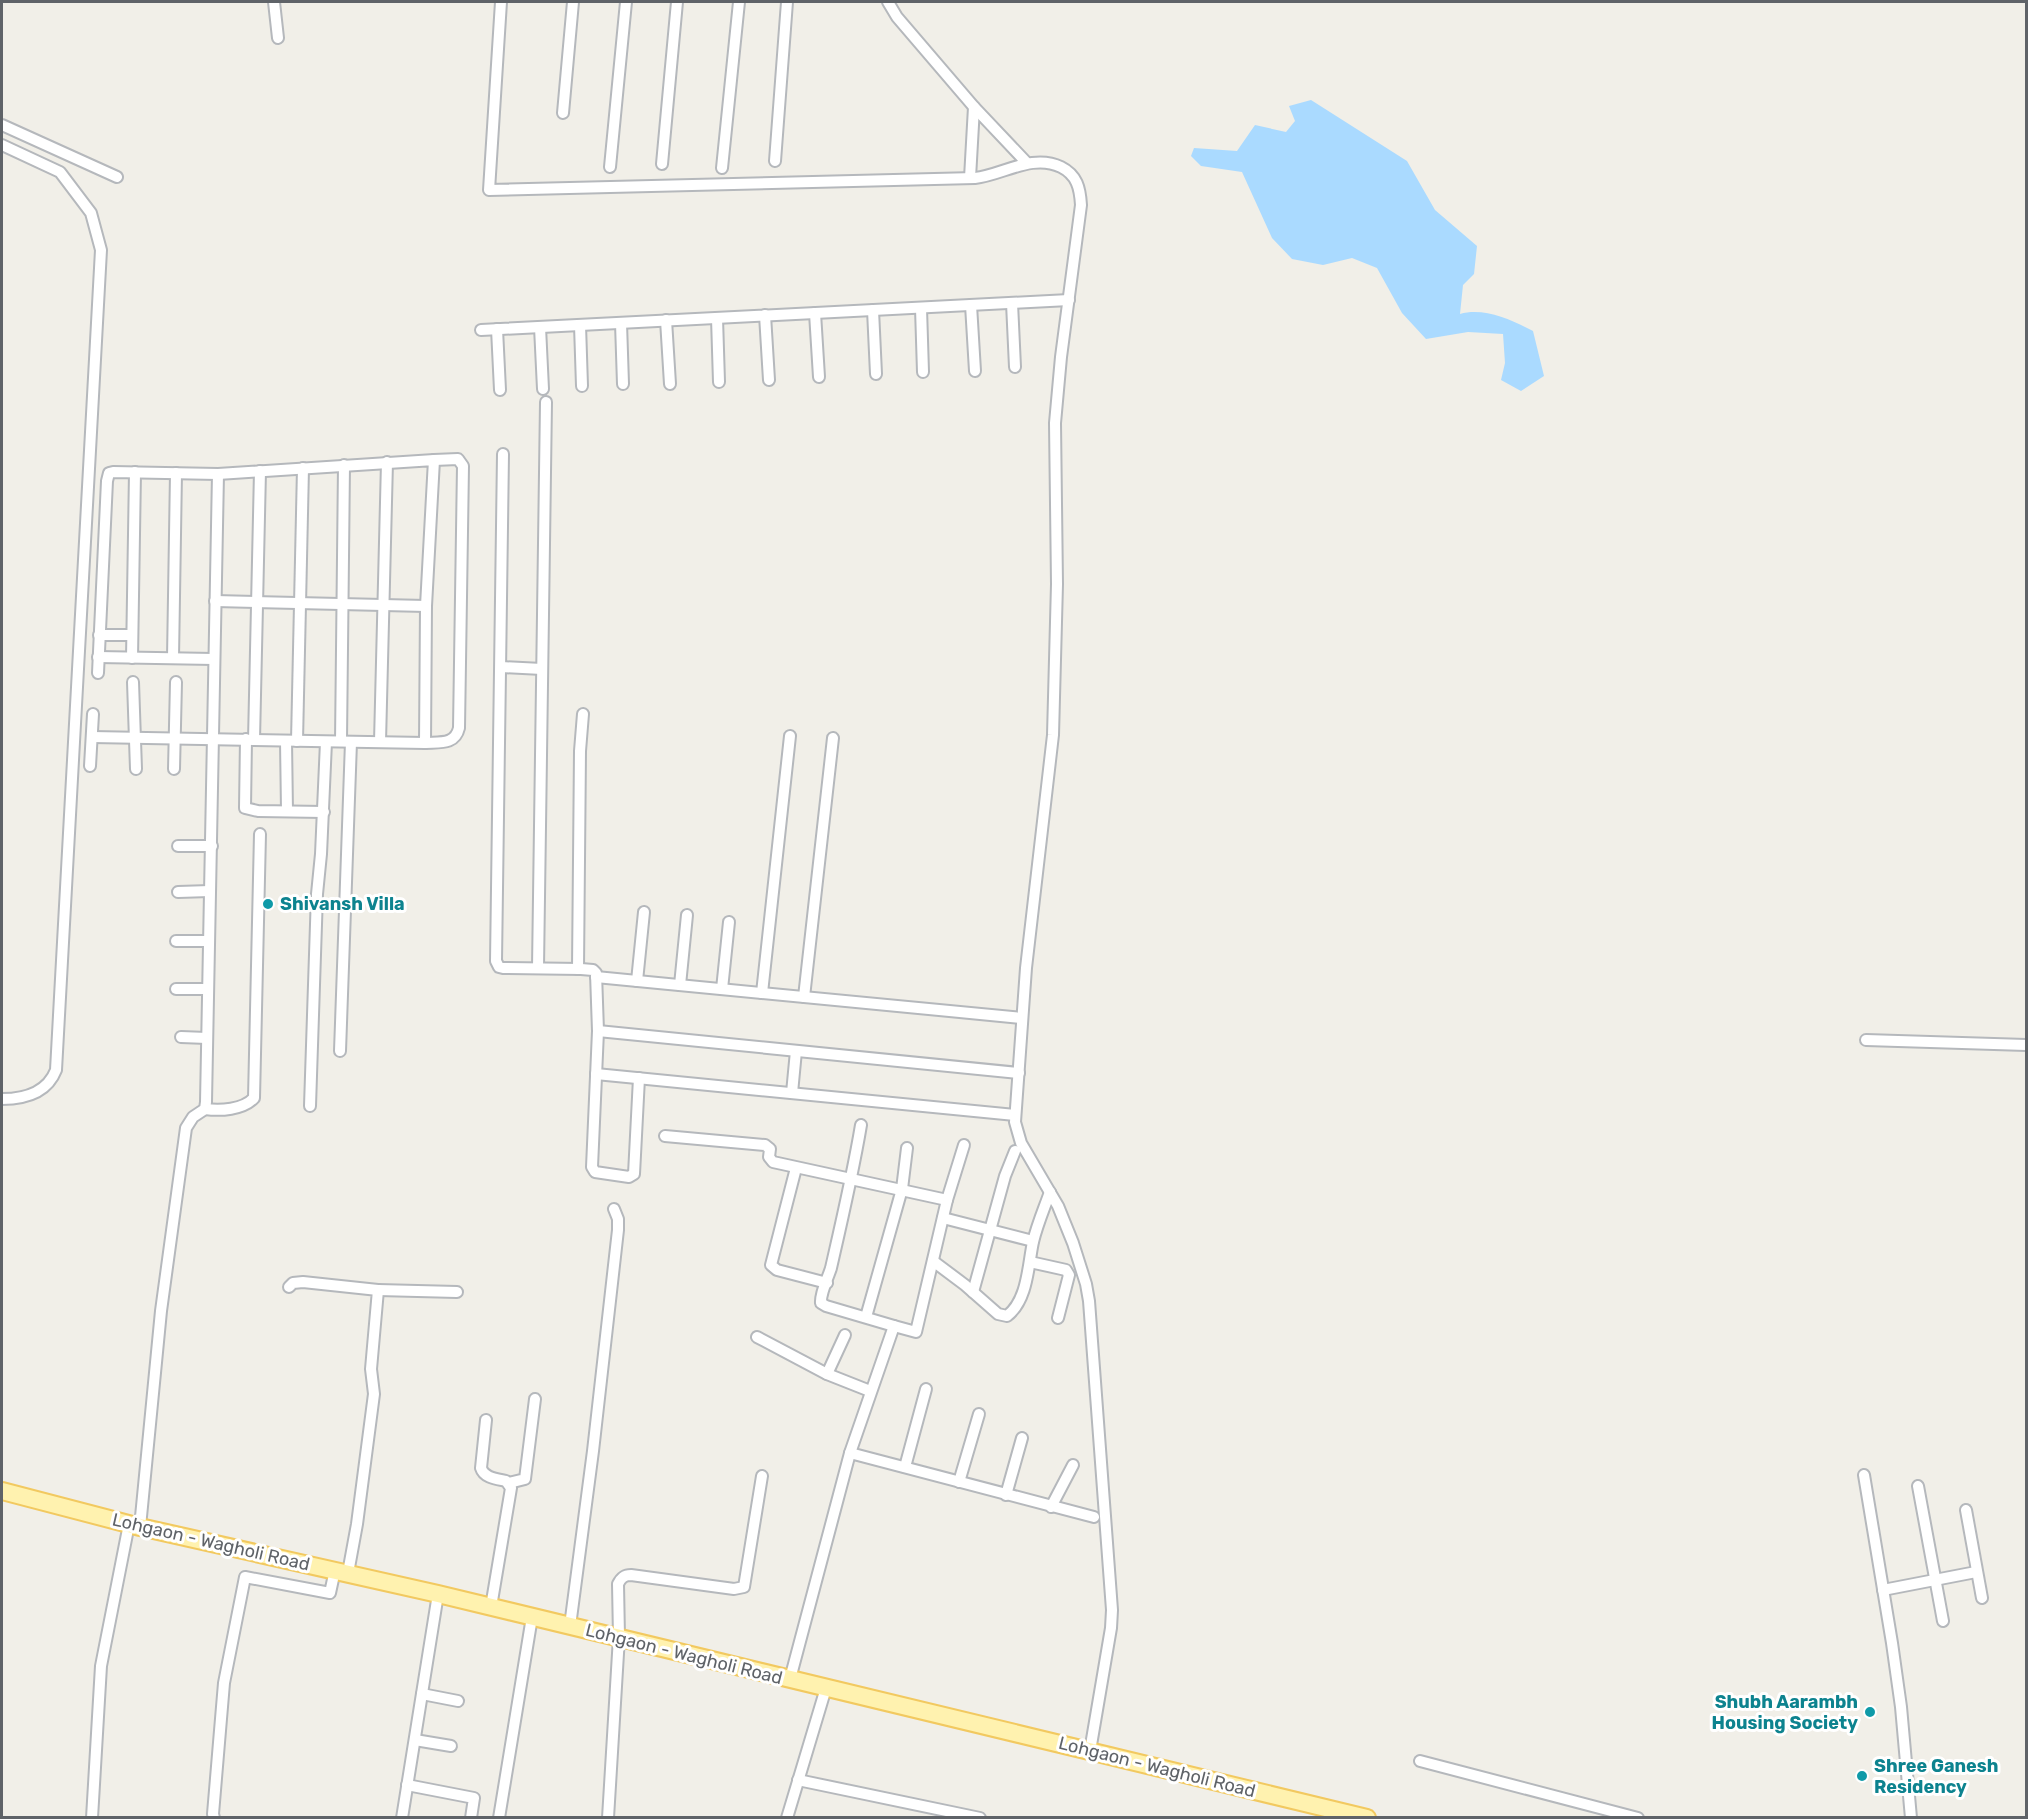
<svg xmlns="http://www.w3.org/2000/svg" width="2028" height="1819" viewBox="0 0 2028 1819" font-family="Rubik,sans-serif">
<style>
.water{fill:#aadaff}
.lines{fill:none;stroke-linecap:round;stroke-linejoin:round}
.street-casing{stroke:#b5b8bc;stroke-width:14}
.primary-casing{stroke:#f2c960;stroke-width:20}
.street{stroke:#fff;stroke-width:10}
.primary{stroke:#fff2af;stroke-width:16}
.culture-dot{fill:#0f9aa8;stroke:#fff;stroke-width:2}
.labels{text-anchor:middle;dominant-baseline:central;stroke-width:6;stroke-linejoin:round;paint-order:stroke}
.culture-label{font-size:18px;font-weight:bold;fill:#0d838f;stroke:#fff;text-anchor:start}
.street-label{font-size:18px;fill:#5f6368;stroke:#fff}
</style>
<rect width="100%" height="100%" fill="#f1efe8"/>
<path class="water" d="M1311,100L1407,161L1435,210L1477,246L1474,274L1463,285L1460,314C1484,307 1512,320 1533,331L1544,376L1521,391L1501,380L1505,363L1503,334L1468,332L1426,339L1402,313L1377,268L1352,258L1323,265L1292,259L1272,238L1242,172L1201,166L1191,156L1194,148L1237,151L1255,125L1286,132L1295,121L1289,106Z"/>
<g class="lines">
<g class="street-casing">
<g id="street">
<polyline points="274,2 278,38"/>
<path d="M501,2L489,190L975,178C1003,175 1032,153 1061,167C1077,175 1080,188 1081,205L1061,357L1055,423L1057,584L1053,735L1026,968L1015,1122L1021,1143L1058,1206L1073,1243L1086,1284L1089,1301L1112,1610L1111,1628L1090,1751"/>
<polyline points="888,2 897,17 974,107 1027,163"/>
<polyline points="563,113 573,2"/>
<polyline points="2,125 117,177"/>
<path d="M2,145L60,172L91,213L101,250L56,1070C47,1093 24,1099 2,1099"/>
<polyline points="775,161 787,2"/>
<polyline points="662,164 677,2"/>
<polyline points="610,167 626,2"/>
<polyline points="722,168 739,2"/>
<polyline points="970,178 974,107"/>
<polyline points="1012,303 1015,367"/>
<polyline points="971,305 975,371"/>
<polyline points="921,308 923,372"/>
<polyline points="873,310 876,374"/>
<polyline points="815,313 819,377"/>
<polyline points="765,315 769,380"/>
<polyline points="717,318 719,382"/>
<polyline points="666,320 670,384"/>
<polyline points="621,323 623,384"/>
<polyline points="580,325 582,386"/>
<polyline points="540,327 543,389"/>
<polyline points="497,329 500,390"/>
<polyline points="481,330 1069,300"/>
<polyline points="503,454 496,961 499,967 503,968 581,969 593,970 596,973 598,1031 592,1167 595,1172 629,1177 634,1174 639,1078"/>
<polyline points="215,601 426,606"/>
<polyline points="99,635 132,635"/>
<polyline points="98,657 214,659"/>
<polyline points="132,658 135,472"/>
<polyline points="173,658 176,473"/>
<polyline points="501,667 542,669"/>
<polyline points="133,682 136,769"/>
<polyline points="92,737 425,743 426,606 434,460 218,474 113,472 109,473 107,481 98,673"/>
<polyline points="246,739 245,808 258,811 324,812"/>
<polyline points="254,740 260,471"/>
<polyline points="286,741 287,811"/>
<polyline points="297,741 303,468"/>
<polyline points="341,741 344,465"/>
<polyline points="380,742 387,462"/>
<path d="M425,743C440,742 455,745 459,728L463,466L458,459L434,460"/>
<polyline points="90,766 93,714"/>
<polyline points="174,769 176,682"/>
<polyline points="178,846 212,846"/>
<polyline points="178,892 210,891"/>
<polyline points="176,941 209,941"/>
<polyline points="538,968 546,402"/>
<polyline points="578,969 580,751 583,714"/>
<polyline points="596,977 1022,1018"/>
<polyline points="637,981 644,912"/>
<polyline points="680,985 687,915"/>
<polyline points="176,989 208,989"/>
<polyline points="722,989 729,922"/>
<polyline points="762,993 790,736"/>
<polyline points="804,997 833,738"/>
<polyline points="598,1031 1019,1073"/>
<polyline points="181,1037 207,1038"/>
<polyline points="1866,1040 2026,1045"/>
<polyline points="340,1051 351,742"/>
<polyline points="596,1074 1015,1115"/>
<polyline points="792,1093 796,1051"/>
<polyline points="310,1106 317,894 321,854 326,742"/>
<path d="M205,1109C220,1111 243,1110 254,1098L260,834"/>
<path d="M861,1125C853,1173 842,1220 831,1268C828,1278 820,1293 821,1303L826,1306L894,1326"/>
<polyline points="665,1136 765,1145 770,1149 769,1157 773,1162 947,1200 916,1332 894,1326 850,1453 790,1679"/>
<polyline points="796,1168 771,1265 777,1270 827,1283"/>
<polyline points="947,1200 964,1145"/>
<polyline points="943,1218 1033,1241"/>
<path d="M933,1261L965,1285L998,1314L1007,1316C1028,1300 1028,1265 1033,1242C1037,1225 1044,1209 1050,1192"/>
<polyline points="1030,1262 1066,1270 1069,1275 1058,1318"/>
<polyline points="289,1287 293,1283 303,1282 378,1290 371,1369 374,1394 357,1524 348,1573"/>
<polyline points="378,1290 457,1292"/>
<polyline points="973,1292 1005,1176 1015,1151"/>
<polyline points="866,1317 902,1189 907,1148"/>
<polyline points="757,1337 827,1374 870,1391"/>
<polyline points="827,1374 845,1335"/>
<path d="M486,1420L481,1468C484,1478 497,1479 506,1481L511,1488L491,1607"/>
<polyline points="850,1453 1094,1517"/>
<polyline points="905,1467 926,1389"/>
<polyline points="1864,1475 1892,1643 1901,1707 1911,1818"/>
<polyline points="959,1482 979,1414"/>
<polyline points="509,1483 525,1479 535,1399"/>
<polyline points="1918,1486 1943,1621"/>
<polyline points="1006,1495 1022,1438"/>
<polyline points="1051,1507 1073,1465"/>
<polyline points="1966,1510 1982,1598"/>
<polyline points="140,1527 161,1311 186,1128 193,1117 205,1109 206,1102 218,474"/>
<polyline points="1883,1590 1976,1572"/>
<polyline points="570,1626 593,1451 618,1230 618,1219 614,1209"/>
<polyline points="422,1694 458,1701"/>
<polyline points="415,1740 451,1746"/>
<polyline points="1420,1761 1638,1818"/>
<polyline points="798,1780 980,1818"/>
<polyline points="407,1785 474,1798 471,1818"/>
<polyline points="92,1818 101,1666 129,1524"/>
<polyline points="214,1818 213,1814 224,1683 245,1577 330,1593 335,1570"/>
<polyline points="402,1818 438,1594"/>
<polyline points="499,1818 532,1617"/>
<path d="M608,1818L619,1637L618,1584C621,1578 624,1575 631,1575L734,1589L744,1587L762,1476"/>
<polyline points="787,1818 826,1688"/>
</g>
</g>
<g class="primary-casing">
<polyline id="primary" points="2,1491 140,1527 438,1594 1367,1818"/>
</g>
<use href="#street" class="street"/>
<use href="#primary" class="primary"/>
</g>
<g class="culture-dot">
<circle cx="268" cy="904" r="6"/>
<circle cx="1870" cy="1712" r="6"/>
<circle cx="1862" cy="1776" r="6"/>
</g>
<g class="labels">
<g class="culture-label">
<text x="280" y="904">Shivansh Villa</text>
<text x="1858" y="1702" text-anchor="end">Shubh Aarambh<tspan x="1858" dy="21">Housing Society</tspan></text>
<text x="1874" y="1766">Shree Ganesh<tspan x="1874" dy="21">Residency</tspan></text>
</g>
<g class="street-label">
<text transform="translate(211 1542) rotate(13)">Lohgaon - Wagholi Road</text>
<text transform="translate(684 1654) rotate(14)">Lohgaon - Wagholi Road</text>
<text transform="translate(1157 1767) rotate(14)">Lohgaon - Wagholi Road</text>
</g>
</g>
<rect width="2028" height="1819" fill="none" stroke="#5f6368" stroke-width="6"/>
</svg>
